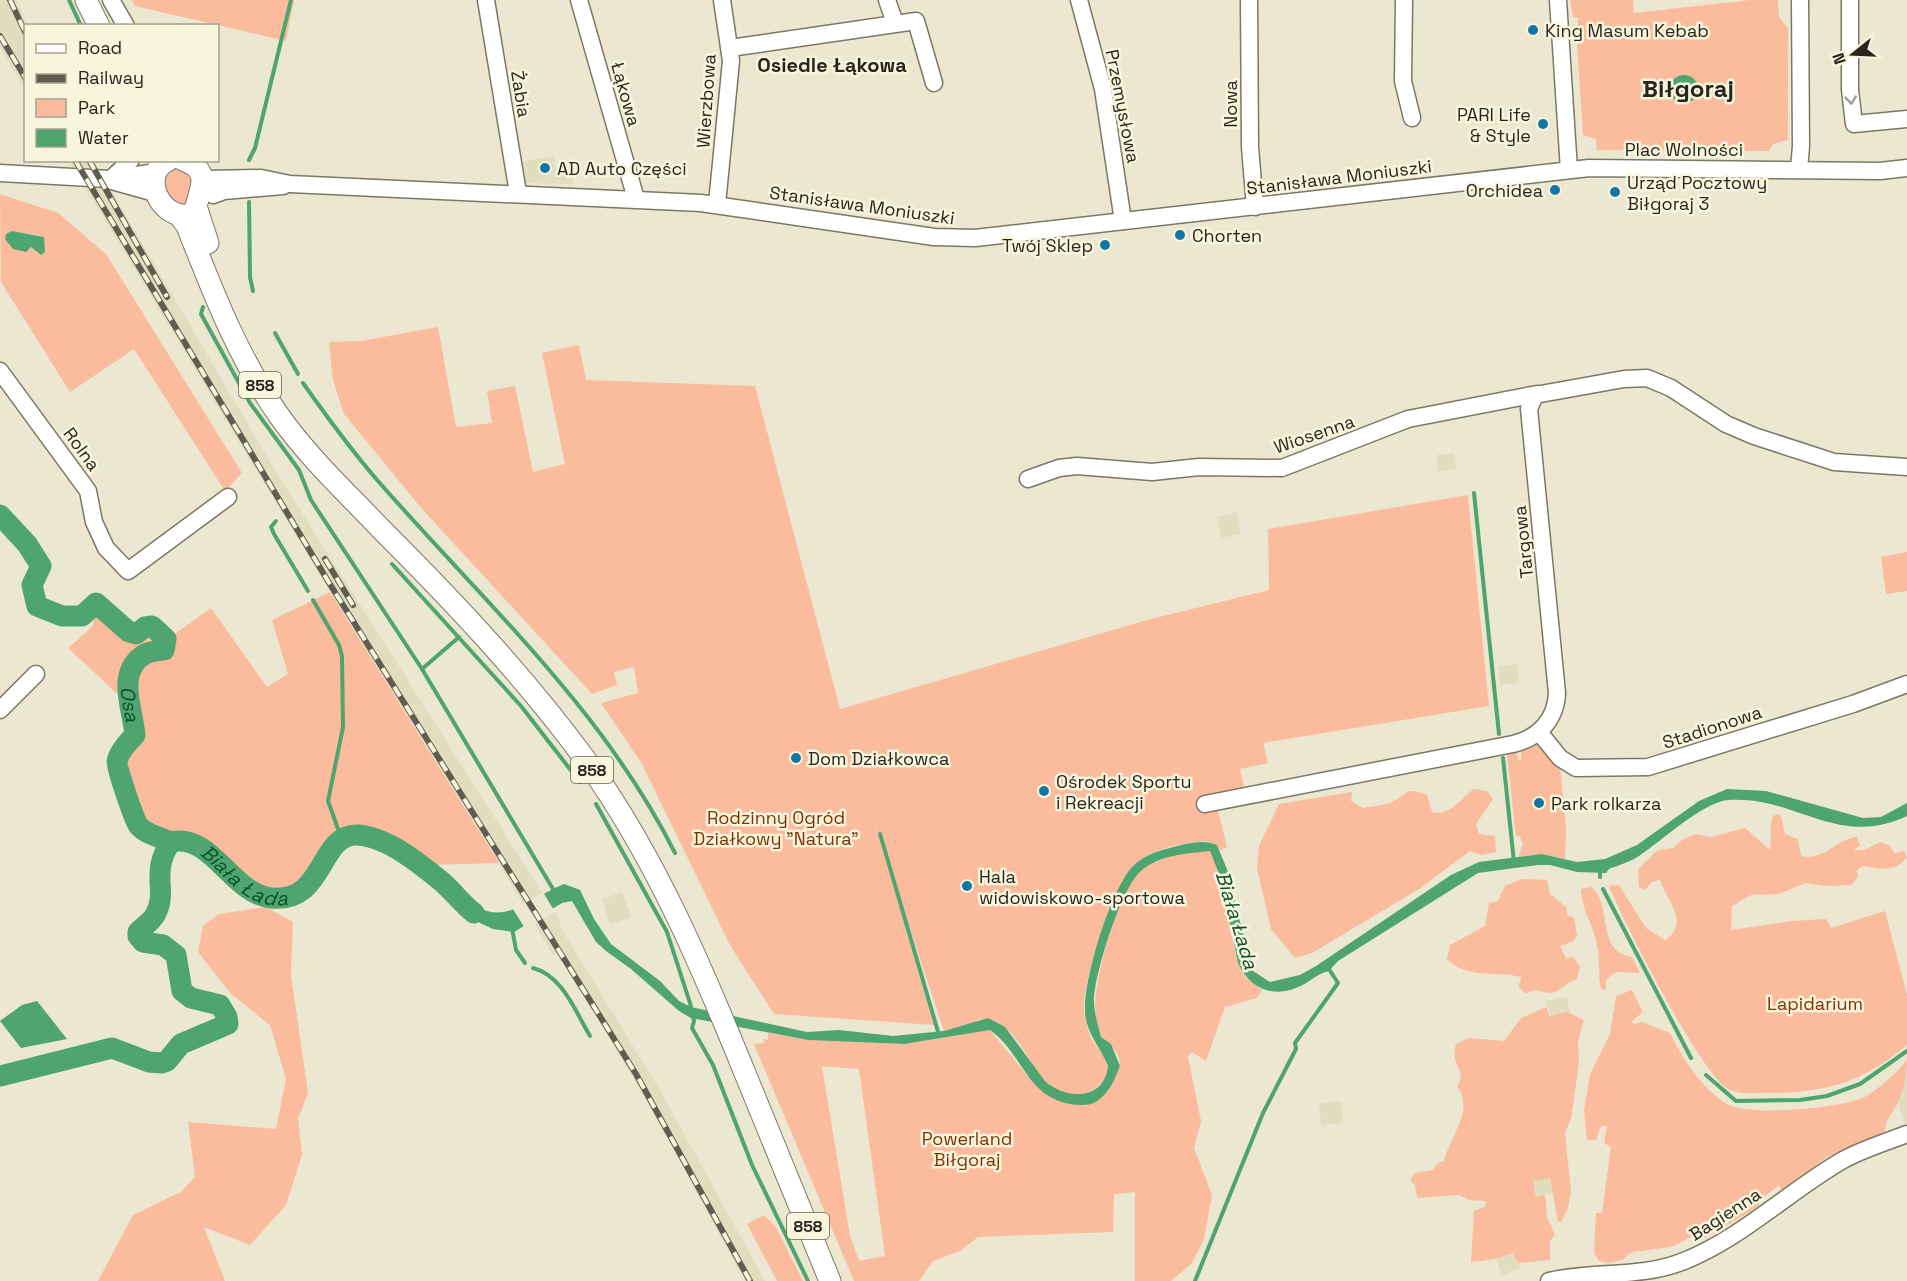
<svg xmlns="http://www.w3.org/2000/svg" width="1907" height="1281" viewBox="0 0 1907 1281" font-family="'Space Grotesk',sans-serif">
<style>
.built{fill:#e2ddbe}
.green{fill:#fbbc9e;fill-rule:evenodd}
.water{fill:#4ea56f}
.pier{fill:#ebe7d0}
.lines{fill:none;stroke-linecap:round;stroke-linejoin:round}
.stream{stroke:#4ea56f;stroke-width:4}
.river{stroke:#4ea56f;stroke-width:21}
.minor-casing{stroke:#7b7863;stroke-width:19}
.major-casing{stroke:#7b7863;stroke-width:23}
.minor{stroke:#fff;stroke-width:16}
.major{stroke:#fff;stroke-width:21}
.rail-casing{stroke:#5f5d50;stroke-width:6}
.rail{stroke:#f8f5dd;stroke-width:4;stroke-dasharray:11;stroke-linecap:butt}
.oneway{stroke:#9e9d99}
.poi-dot{fill:#1375a2;stroke:#f8f5dd;stroke-width:2}
.labels{text-anchor:middle;dominant-baseline:central;stroke-width:5;stroke-linejoin:round;paint-order:stroke}
.shield{fill:#f8f5dd;stroke:#666357;stroke-width:1.5}
.shield-label{font-size:16px;font-weight:bold;fill:#27251d}
.poi-label{font-size:18px;fill:#27251d;stroke:#f8f5dd;text-anchor:start}
.street-label{font-size:18px;fill:#27251d;stroke:#f8f5dd}
.park-label{font-size:18px;fill:#7f3300;stroke:#f8f5dd}
.neighbourhood-label{font-size:20px;font-weight:bold;fill:#27251d;stroke:#f8f5dd}
.water-label{font-size:20px;font-style:italic;fill:#0c502c;stroke:#f8f5dd}
.district-label{font-size:24px;font-weight:bold;fill:#27251d;stroke:#f8f5dd}
</style>
<rect width="100%" height="100%" fill="#ebe7d0"/>
<g class="built">
<polygon points="0,0 16,0 27,25 25,90 0,47"/>
<polygon points="553,156 556,169 569,167 574,184 521,183 520,162"/>
<polygon points="69,161 94,161 273,467 560,921 559,925 660,1090 765,1281 745,1281 667,1137 602,1024 557,953 553,955 459,796 330,592"/>
<polygon points="1454,453 1457,469 1438,472 1436,455"/>
<polygon points="1236,512 1241,534 1221,538 1217,517"/>
<polygon points="1517,664 1519,683 1500,685 1499,666"/>
<polygon points="622,892 631,917 610,924 602,899"/>
<polygon points="1567,997 1570,1016 1552,1021 1546,1001"/>
<polygon points="1907,1073 1907,1128 1906,1129 1898,1102"/>
<polygon points="1341,1101 1343,1123 1321,1125 1319,1103"/>
<polygon points="1550,1177 1554,1193 1536,1197 1533,1181"/>
<polygon points="1514,1253 1520,1268 1502,1275 1496,1259"/>
</g>
<g class="green">
<polygon points="132,0 294,0 286,41 135,6"/>
<polygon points="1570,0 1633,0 1634,13 1750,0 1778,0 1779,17 1788,28 1788,140 1773,144 1769,151 1597,150 1596,139 1583,135 1576,30 1579,18 1573,17"/>
<path d="M173,170C182,169 188,173 193,180L187,205H181L168,198L165,179Z"/>
<path d="M0,194L58,213L106,254L242,473L225,491L134,349L70,392L1,282ZM15,232L39,235V253L31,247L26,251L17,250L7,233Z"/>
<path d="M438,327L456,427L492,423L487,391L515,386L533,472L565,464L542,353L579,345L586,380L755,386L840,709L1147,620L1269,590L1268,529L1468,495L1489,706L1263,743L1268,763L1240,769L1244,787L1203,796L1206,809L1217,807L1227,847L1220,850C1211,836 1191,843 1177,845C1162,848 1147,854 1135,864C1114,881 1082,983 1084,1011C1085,1018 1088,1031 1091,1038C1097,1049 1107,1056 1108,1070C1104,1082 1095,1092 1082,1094C1040,1100 1031,1049 1005,1028C999,1023 986,1021 979,1019L972,1024L944,1031L874,820L934,1025L774,1014L731,947L642,764L601,703L638,693L634,667L614,672L617,685L592,694L423,510L344,414L333,380L329,342L361,341Z"/>
<polygon points="1907,552 1907,591 1886,594 1881,557"/>
<path d="M330,592L499,863L429,865L387,836L344,829C319,844 317,878 290,890C258,904 221,851 194,836C183,829 174,836 163,835C149,833 138,820 133,809L140,803L139,799L129,795C117,768 118,765 133,739H138C133,712 116,650 164,654L169,644V638L211,608L267,687L288,674L272,620Z"/>
<path d="M98,606L134,638L153,631L162,637V649C130,652 126,673 123,699L68,648L92,627Z"/>
<polygon points="1538,744 1560,763 1566,827 1565,859 1542,854 1518,857 1523,845 1520,836 1516,836 1507,755 1517,752 1518,760 1521,760 1521,751"/>
<path d="M1474,789L1487,791L1493,799L1476,824L1479,834L1495,836L1496,852L1482,855L1470,851L1419,889L1312,953L1295,958L1271,929L1257,868L1259,846L1279,804L1352,792L1351,801L1363,808C1371,806 1384,806 1392,802C1409,794 1405,786 1427,795L1432,812C1449,817 1461,798 1474,789Z"/>
<path d="M1777,814L1781,816L1785,834L1798,839L1801,856C1823,862 1836,839 1857,837L1860,846L1853,850H1864L1881,842L1890,846L1894,853L1904,851L1907,858C1894,873 1881,869 1863,866L1857,870L1858,877L1851,885L1826,886L1805,883L1779,894L1751,895L1732,906L1731,930L1792,921L1826,919L1831,928L1885,911L1907,995V1045C1864,1082 1825,1093 1769,1093C1756,1093 1740,1095 1728,1089C1701,1074 1623,921 1609,886L1619,885L1646,928L1665,940C1691,923 1667,901 1660,880L1652,882L1645,890L1639,887L1638,869L1658,850L1673,848L1682,840L1695,834L1711,837L1745,828L1770,850C1772,838 1769,827 1773,816Z"/>
<path d="M1192,851H1210L1215,862L1238,963L1244,976L1262,990L1257,998L1225,1007L1206,1061L1192,1052L1188,1057L1201,1121L1194,1148L1212,1195L1204,1239L1192,1263L1171,1281H1135V1192L1114,1194L1113,1232L978,1237L960,1251L933,1261L919,1281H854L754,1044L764,1043L763,1039L768,1040V1033L808,1040L904,1044L990,1030L1030,1079L1085,1106L1120,1066C1119,1047 1108,1047 1101,1036C1098,1032 1097,1023 1096,1018C1090,988 1118,891 1141,871C1154,860 1176,854 1192,851ZM822,1066L859,1069L885,1256L859,1261L850,1236Z"/>
<path d="M1521,879L1547,880L1550,894L1567,908V915L1574,918L1577,935L1574,941L1560,946L1566,958L1573,957L1580,967L1577,979C1566,982 1560,992 1551,993C1540,993 1536,987 1526,994L1519,987L1521,977C1494,970 1468,980 1447,959L1450,945L1485,926L1489,903L1498,901L1505,886Z"/>
<path d="M1591,887C1614,906 1595,951 1632,957L1640,973L1616,972L1606,980V990L1601,989C1598,974 1600,960 1597,945C1594,926 1581,909 1581,889Z"/>
<polygon points="266,907 293,922 291,975 308,1093 298,1119 302,1155 286,1205 250,1245 204,1227 225,1281 98,1281 133,1215 181,1192 195,1177 188,1122 276,1129 286,1079 270,1025 231,994 198,952 203,926 219,914"/>
<path d="M1632,990L1643,1012L1632,1021L1634,1024L1642,1022L1670,1033C1682,1058 1702,1089 1727,1104C1748,1117 1840,1108 1863,1098C1874,1093 1901,1070 1907,1059C1907,1073 1905,1089 1898,1102C1893,1114 1885,1118 1885,1132L1826,1158L1782,1191L1779,1185L1760,1200L1759,1206L1705,1238L1701,1232L1671,1247L1632,1252L1622,1260L1609,1263L1599,1261L1594,1253L1596,1213H1602L1611,1147L1604,1143L1607,1126H1601L1596,1140H1587L1584,1110L1590,1074L1610,1034L1616,996Z"/>
<path d="M1546,1007L1550,1016L1567,1012L1584,1020L1578,1041L1579,1063L1571,1119L1565,1133L1571,1192L1568,1208L1561,1222H1558L1550,1178L1533,1181L1536,1197L1545,1195L1547,1217L1555,1235L1550,1241V1260L1518,1263L1513,1253L1496,1259L1471,1262L1474,1211L1485,1207L1486,1201L1469,1200L1459,1195L1417,1198L1415,1185L1410,1180L1415,1173L1433,1170L1438,1163L1444,1161C1450,1137 1475,1110 1457,1086C1465,1074 1458,1070 1455,1059C1454,1054 1455,1048 1456,1044L1469,1038L1504,1041L1521,1018Z"/>
<polygon points="764,1215 776,1227 803,1281 777,1281 747,1224"/>
</g>
<g class="water">
<circle cx="1684" cy="89" r="14"/>
<polygon points="12,231 44,237 45,252 41,255 31,247 26,252 13,249 5,239 6,234"/>
<path d="M1727,789L1766,791L1863,818L1881,817L1907,803V816C1837,849 1796,795 1728,800C1703,802 1660,842 1639,856C1630,862 1619,865 1609,869L1606,873L1577,872L1550,865H1538L1478,873L1338,961L1329,971C1317,973 1308,984 1296,988C1270,998 1249,987 1238,963L1221,879L1210,851C1186,854 1160,854 1140,872C1121,889 1094,975 1094,1001C1094,1013 1098,1025 1101,1037L1111,1044L1120,1066C1113,1084 1103,1107 1080,1105C1026,1102 1026,1056 990,1030L904,1044L808,1040L691,1018L679,1011L631,969L606,951L596,942L572,901L562,903L514,932L493,929L480,923L450,898L455,890C500,934 519,903 564,884L580,890L594,919L611,944L660,981L679,1001L691,1007L807,1032L839,1030L893,1036L944,1031L988,1018L1005,1027L1045,1081C1066,1100 1104,1101 1108,1066C1100,1046 1084,1031 1085,1008C1085,975 1110,892 1132,867C1145,853 1165,849 1181,845C1193,842 1206,840 1217,845L1233,884V895L1253,971L1270,982L1300,975L1316,966L1451,875L1479,862L1542,854L1577,862L1605,859L1637,845L1699,801Z"/>
<polygon points="37,1001 67,1039 21,1048 0,1021 22,1005"/>
</g>
<polygon class="pier" points="543,892 555,912 526,930 513,909"/>
<g class="lines">
<g class="stream">
<polyline points="69,0 81,26"/>
<polyline points="249,160 255,148 291,0"/>
<polyline points="249,202 250,277 253,291"/>
<polyline points="203,307 201,314 250,403 299,470 311,500 422,669 556,894"/>
<polyline points="275,333 298,374"/>
<path d="M303,383C327,417 351,450 378,481C483,601 603,709 675,853"/>
<polyline points="1474,493 1499,734"/>
<polyline points="276,521 271,527 274,534 308,591"/>
<polyline points="392,564 521,706 580,782"/>
<polyline points="313,600 339,645 342,656 343,727 328,801 342,840"/>
<polyline points="422,669 459,637"/>
<polyline points="1503,758 1514,862"/>
<polyline points="596,804 667,932 690,1003 694,1021 692,1028 713,1065 752,1165 808,1281"/>
<polyline points="880,834 939,1035"/>
<polyline points="1600,868 1600,877"/>
<polyline points="1603,889 1691,1058"/>
<polyline points="512,928 516,950 525,963"/>
<path d="M533,968C563,976 575,1011 590,1036"/>
<polyline points="1706,1075 1736,1101 1800,1100 1827,1096 1860,1084 1907,1051"/>
<polyline points="1195,1281 1263,1113 1296,1049 1295,1043 1338,983 1327,966"/>
</g>
<g class="river">
<path id="s1" d="M0,515L27,544L41,566L32,585L37,606L62,616H82L96,603L129,632L136,634L145,627L152,626L166,639L164,650C158,651 151,651 145,654C115,672 133,709 135,735C129,741 117,754 117,763C116,766 135,822 138,825C145,834 161,838 171,842"/>
<path id="s2" d="M0,1076L112,1048L149,1062L162,1063L167,1061L181,1044L228,1024L227,1017L220,1005L191,998L182,991L176,955L163,945L143,942L138,936V932C144,926 151,922 155,915C169,891 149,873 171,842C211,832 232,894 271,898C326,904 318,833 358,835C387,837 419,863 441,881C453,891 462,904 474,913"/>
</g>
<g class="minor-casing">
<g id="minor">
<polyline points="111,0 126,26"/>
<polyline points="486,0 518,193"/>
<polyline points="579,0 636,199"/>
<polyline points="887,0 895,23"/>
<polyline points="1079,0 1103,89 1123,221"/>
<polyline points="1249,0 1250,147 1255,207"/>
<polyline points="1404,0 1403,81 1412,118"/>
<polyline points="1558,0 1569,170"/>
<polyline points="1850,0 1850,90 1854,124 1907,119"/>
<polyline points="730,48 916,21 934,83"/>
<polyline points="1799,169 1801,146 1800,0"/>
<polyline points="0,173 109,179 157,172"/>
<polyline points="201,175 207,179 261,178 290,184 701,203 934,237 975,238 1589,168 1880,171 1907,168"/>
<polyline points="113,177 131,160"/>
<polyline points="112,181 155,193"/>
<polyline points="213,195 224,191 283,186"/>
<polyline points="717,204 731,61 722,0"/>
<polyline points="0,371 88,491 94,522 106,548 128,571 228,497"/>
<polyline points="1028,479 1059,468 1077,466 1152,472 1199,467 1282,468 1408,419 1537,394"/>
<polyline points="0,710 36,674"/>
<polyline points="1539,732 1560,758 1576,768 1648,767 1853,704 1907,684"/>
<path d="M1205,804L1513,744C1539,738 1556,719 1557,693L1529,409L1535,395L1624,379L1647,378L1671,388L1726,424L1754,436L1834,462L1907,467"/>
<path d="M1549,1281C1594,1270 1640,1279 1684,1261C1742,1238 1789,1191 1843,1160C1863,1149 1886,1142 1907,1134"/>
</g>
</g>
<g class="major-casing">
<g id="major">
<polyline points="86,0 99,26"/>
<path d="M169,160C137,174 162,224 193,214"/>
<path d="M183,160C210,170 202,185 196,206L208,243"/>
<path d="M179,215L187,226C213,292 238,358 280,417C310,459 346,492 381,529C453,601 525,677 585,759C657,859 703,970 749,1083C776,1149 803,1215 830,1281"/>
</g>
</g>
<use href="#minor" class="minor"/>
<use href="#major" class="major"/>
<g class="rail-casing">
<g id="rail">
<polyline points="10,0 26,34"/>
<polyline points="0,36 26,79"/>
<polyline points="75,160 328,581 636,1074 750,1281"/>
<polyline points="89,160 167,297"/>
<polyline points="325,559 353,605"/>
</g>
</g>
<use href="#rail" class="rail"/>
</g>
<defs><path id="oneway-chevron" d="M-2-3.5L2.5 0L-2 3.5" fill="none" stroke-width="1.6" stroke-linecap="round" stroke-linejoin="round" transform="scale(1.5)"/></defs>
<use class="oneway" href="#oneway-chevron" transform="translate(1851 100) rotate(84)"/>
<g class="poi-dot">
<circle cx="1533" cy="30" r="6"/>
<circle cx="1543" cy="124" r="6"/>
<circle cx="545" cy="168" r="6"/>
<circle cx="1555" cy="190" r="6"/>
<circle cx="1615" cy="192" r="6"/>
<circle cx="1180" cy="235" r="6"/>
<circle cx="1105" cy="245" r="6"/>
<circle cx="796" cy="758" r="6"/>
<circle cx="1044" cy="791" r="6"/>
<circle cx="1539" cy="803" r="6"/>
<circle cx="967" cy="886" r="6"/>
</g>
<g class="labels">
<g class="shield">
<rect x="239" y="372" width="42" height="26" rx="4.5"/>
<rect x="571" y="757" width="42" height="26" rx="4.5"/>
<rect x="787" y="1213" width="42" height="26" rx="4.5"/>
</g>
<g class="shield-label">
<text x="260" y="385">858</text>
<text x="592" y="770">858</text>
<text x="808" y="1226">858</text>
</g>
<g class="poi-label">
<text x="1545" y="30">King Masum Kebab</text>
<text x="1531" y="114" text-anchor="end">PARI Life<tspan x="1531" dy="21">&amp; Style</tspan></text>
<text x="557" y="168">AD Auto Części</text>
<text x="1627" y="182">Urząd Pocztowy<tspan x="1627" dy="21">Biłgoraj 3</tspan></text>
<text x="1543" y="190" text-anchor="end">Orchidea</text>
<text x="1192" y="235">Chorten</text>
<text x="1093" y="245" text-anchor="end">Twój Sklep</text>
<text x="808" y="758">Dom Działkowca</text>
<text x="1056" y="781">Ośrodek Sportu<tspan x="1056" dy="21">i Rekreacji</tspan></text>
<text x="1551" y="803">Park rolkarza</text>
<text x="979" y="876">Hala<tspan x="979" dy="21">widowiskowo-sportowa</tspan></text>
</g>
<g class="street-label">
<text transform="translate(521 94) rotate(81)">Żabia</text>
<text transform="translate(626 94) rotate(74)">Łąkowa</text>
<text transform="translate(706 101) rotate(-86)">Wierzbowa</text>
<text transform="translate(1230 104) rotate(-90)">Nowa</text>
<text transform="translate(1123 106) rotate(79)">Przemysłowa</text>
<text x="1684" y="149">Plac Wolności</text>
<text transform="translate(1339 177) rotate(-7)">Stanisława Moniuszki</text>
<text transform="translate(862 205) rotate(8)">Stanisława Moniuszki</text>
<text transform="translate(1314 434) rotate(-19)">Wiosenna</text>
<text transform="translate(82 449) rotate(54)">Rolna</text>
<text transform="translate(1523 542) rotate(-96)">Targowa</text>
<text transform="translate(1712 727) rotate(-18)">Stadionowa</text>
<text transform="translate(1725 1214) rotate(-33)">Bagienna</text>
</g>
<g class="park-label">
<text x="776" y="817">Rodzinny Ogród<tspan x="776" dy="21">Działkowy "Natura"</tspan></text>
<text x="1815" y="1003">Lapidarium</text>
<text x="967" y="1138">Powerland<tspan x="967" dy="21">Biłgoraj</tspan></text>
</g>
<g class="neighbourhood-label">
<text x="832" y="65">Osiedle Łąkowa</text>
</g>
<g class="water-label">
<text stroke="none"><textPath href="#s1" startOffset="350">Osa</textPath></text>
<text stroke="none"><textPath href="#s2" startOffset="579">Biała Łada</textPath></text>
<text transform="translate(1237 920) rotate(73)">Biała Łada</text>
</g>
<g class="district-label">
<text x="1688" y="88">Biłgoraj</text>
</g>
</g>
<rect x="24" y="24" width="195" height="138" fill="#f8f5dd" stroke="#a4a290" stroke-width="1.5"/>
<rect x="36" y="44" width="30" height="9" fill="#ffffff" stroke="#a4a290" stroke-width="1.5"/>
<text x="78" y="54" font-size="18" fill="#27251d">Road</text>
<rect x="36" y="74" width="30" height="9" fill="#5f5d50" stroke="#a4a290" stroke-width="1.5"/>
<text x="78" y="84" font-size="18" fill="#27251d">Railway</text>
<rect x="36" y="99" width="30" height="18" fill="#fbbc9e" stroke="#a4a290" stroke-width="1.5"/>
<text x="78" y="114" font-size="18" fill="#27251d">Park</text>
<rect x="36" y="129" width="30" height="18" fill="#4ea56f" stroke="#a4a290" stroke-width="1.5"/>
<text x="78" y="144" font-size="18" fill="#27251d">Water</text>
<g transform="translate(1853 54) rotate(252)" stroke="#f8f5dd" stroke-width="4.5" paint-order="stroke">
<path d="M0-4.5L10 22L0 15L-10 22Z" fill="#27251d"/>
<text y="-9" font-size="16" font-weight="bold" text-anchor="middle" fill="#27251d">N</text>
</g>
</svg>
